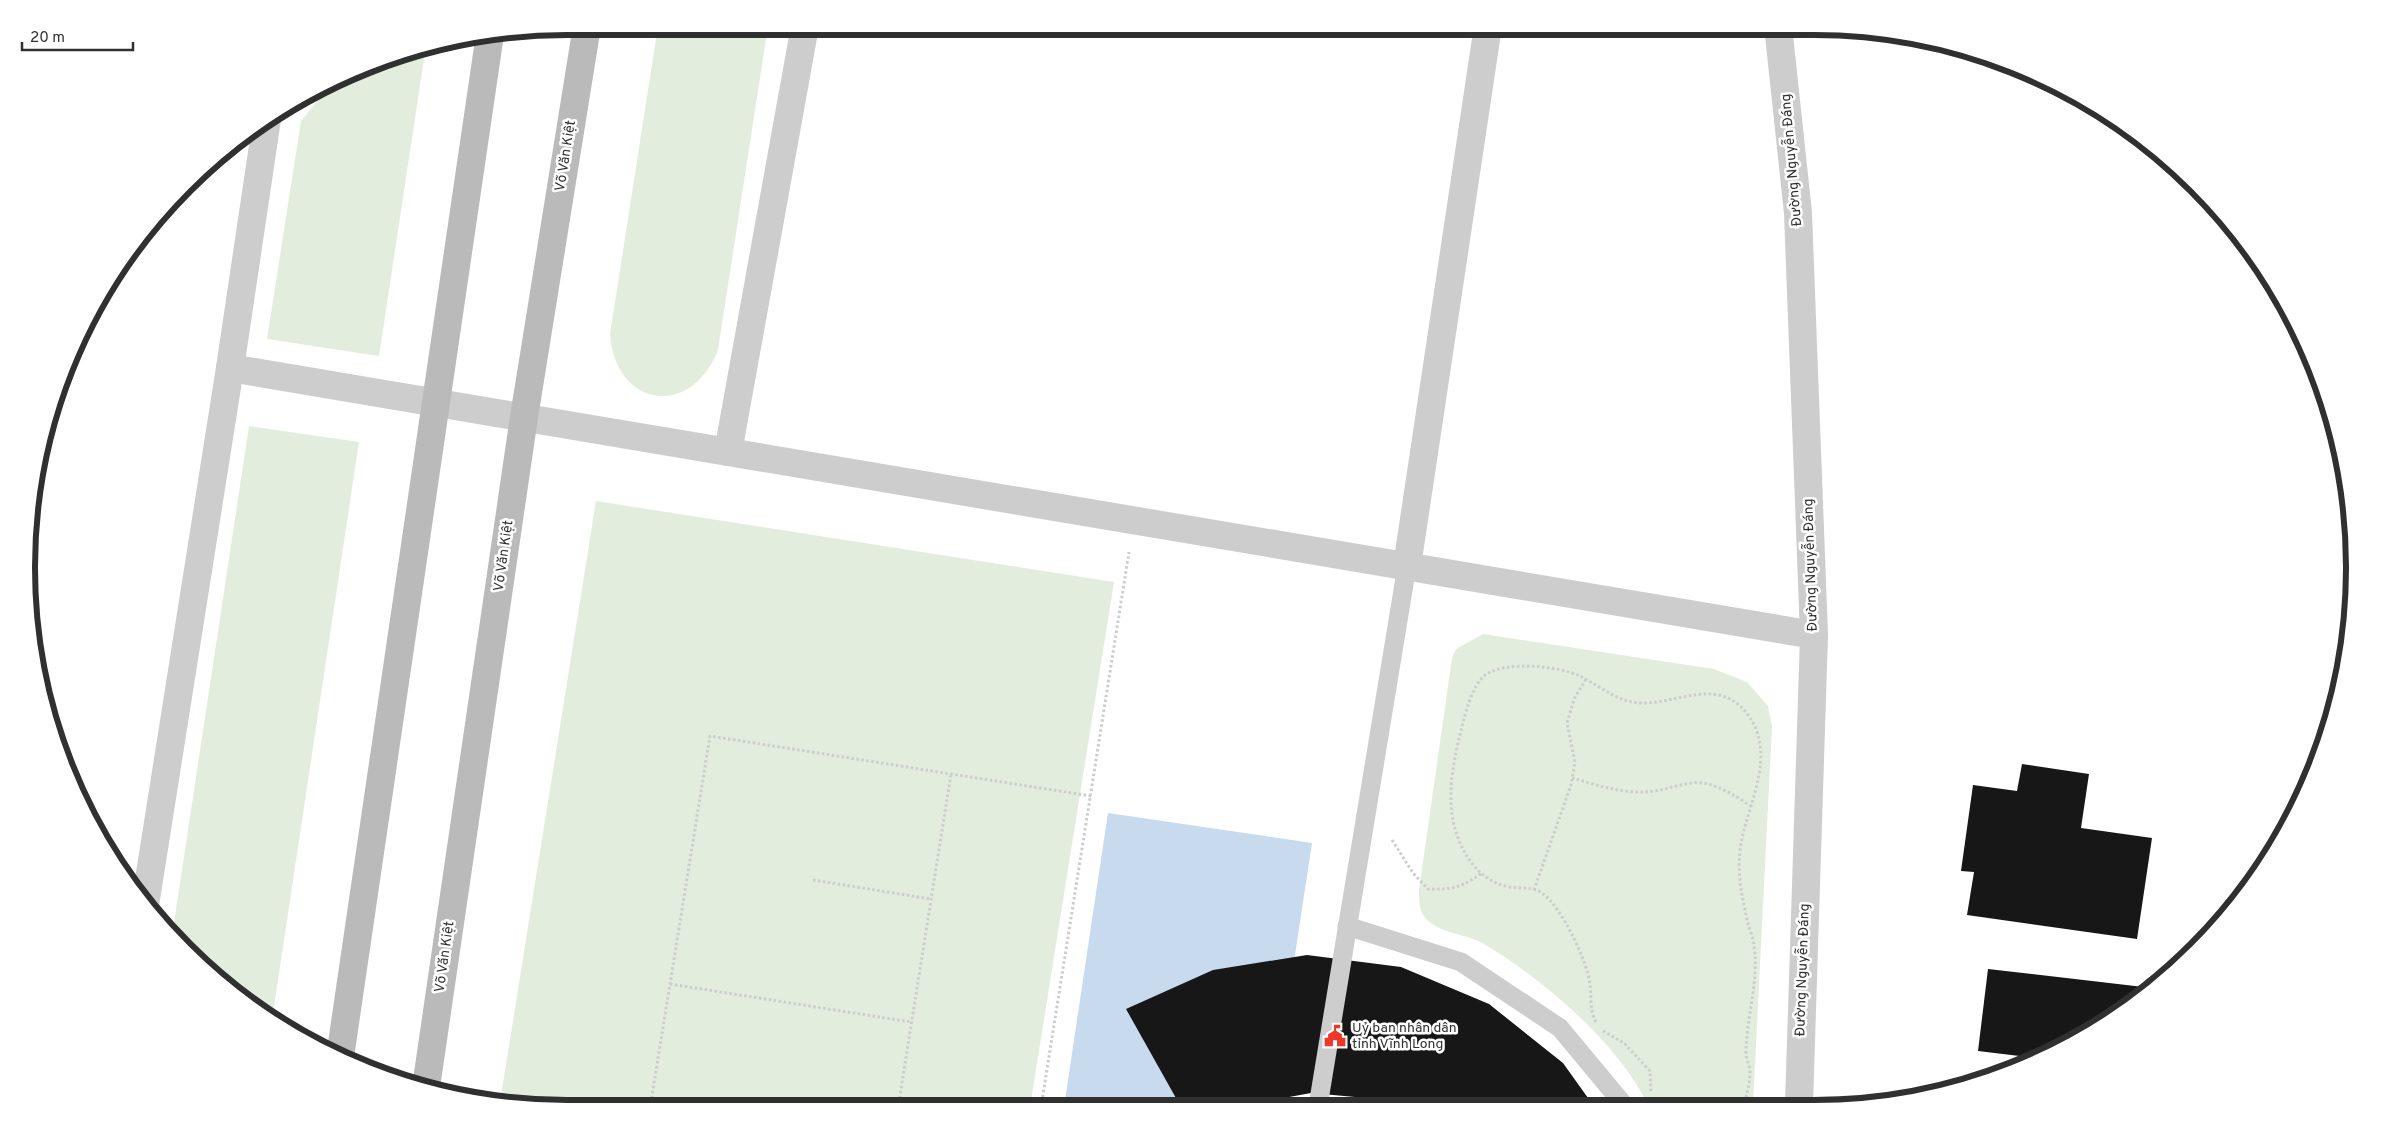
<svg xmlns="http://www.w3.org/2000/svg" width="2381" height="1135" viewBox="0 0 2381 1135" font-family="Overpass,sans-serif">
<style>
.green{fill:#e3eddd}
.water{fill:#c8daee}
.building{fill:#171717}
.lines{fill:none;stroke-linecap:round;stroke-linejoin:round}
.path{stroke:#cdcdcd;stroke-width:3;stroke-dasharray:2.5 2.5;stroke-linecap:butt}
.service{stroke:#cdcdcd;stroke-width:19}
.minor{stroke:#cdcdcd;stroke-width:28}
.secondary{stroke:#bababa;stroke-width:28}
.labels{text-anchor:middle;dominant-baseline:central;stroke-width:5;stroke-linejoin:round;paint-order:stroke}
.street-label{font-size:14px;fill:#303030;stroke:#fff}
.poi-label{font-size:14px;fill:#303030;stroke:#fff;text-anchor:start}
.rim{fill:none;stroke:#303030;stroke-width:6}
</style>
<rect width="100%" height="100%" fill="#fff"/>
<g class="green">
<path d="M658,26H768L718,350C691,419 615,408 610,334Z"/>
<polygon points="426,46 379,356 267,339 301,121 319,99 321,88 393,55"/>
<polygon points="249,426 359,442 272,1020 185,950 172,936"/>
<polygon points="596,501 1114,582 1030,1107 567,1109 500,1102"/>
<path d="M1483,634L1714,669L1747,682L1768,706L1772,726L1753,1105H1648C1619,1044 1542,978 1484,944C1468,934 1447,935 1431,923C1419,915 1419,903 1419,890L1452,658L1456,649Z"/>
</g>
<polygon class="water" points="1108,813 1312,843 1272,1106 1064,1107"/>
<g class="building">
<polygon points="2022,764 2089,774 2081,828 2152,838 2137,939 1967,915 1974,872 1961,871 1973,785 2017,791"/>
<polygon points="1307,955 1401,967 1489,1004 1563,1063 1593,1105 1394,1106 1377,1099 1311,1093 1256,1103 1250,1106 1181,1107 1126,1009 1213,970"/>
<polygon points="1988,969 2152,988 2143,997 2037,1058 1978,1051"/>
</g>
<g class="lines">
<g class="path">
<path d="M1572,778C1593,784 1617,792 1639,792C1658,793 1674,785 1692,783C1712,780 1736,796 1752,807"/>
<path d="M1392,840L1413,873L1428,889C1452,890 1462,887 1482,873"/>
<polyline points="813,880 931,899"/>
<polyline points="1534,890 1571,785 1575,762 1567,723 1574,699 1586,679"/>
<polyline points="670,984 911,1022"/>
<path d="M1596,1022C1589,1009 1592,999 1590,985C1588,962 1561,906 1542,893C1531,886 1521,889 1510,887C1479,882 1461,853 1454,825C1446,790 1455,755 1463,722C1467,708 1473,686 1484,676C1503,660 1559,666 1580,676C1602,687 1619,704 1645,703C1680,702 1721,677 1748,715C1777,755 1749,801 1741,843C1736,871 1742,897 1748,924C1750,931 1754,939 1754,946C1759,980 1747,1016 1746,1050C1745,1058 1750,1065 1750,1072C1750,1083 1747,1094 1744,1105"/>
<polyline points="1603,1031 1624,1043 1650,1071 1651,1092"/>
<polyline points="1041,1107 1129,552"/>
<polyline points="650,1108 710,736 1091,796"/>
<polyline points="898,1108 951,774"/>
</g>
<g class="service">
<polyline points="1347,926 1461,962 1560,1028 1624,1105"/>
<polyline points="1318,1106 1407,566"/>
</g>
<g class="minor">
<polyline points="1778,26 1798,213 1814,635 1799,1104"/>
<polyline points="230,368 1814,635"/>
<polyline points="728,452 805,26"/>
<polyline points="1407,566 1488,26"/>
<polyline points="145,905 230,368 267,119"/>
</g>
<g class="secondary">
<polyline points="340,1057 490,34"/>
<polyline points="426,1087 524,417 587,26"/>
</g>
</g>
<defs>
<g id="civic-bare" transform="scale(1.725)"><path d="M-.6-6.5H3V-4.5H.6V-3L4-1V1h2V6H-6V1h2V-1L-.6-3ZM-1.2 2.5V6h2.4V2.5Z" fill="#ee372a" stroke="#fff" stroke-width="2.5" paint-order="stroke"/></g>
</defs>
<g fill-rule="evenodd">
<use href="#civic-bare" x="1335" y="1036"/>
</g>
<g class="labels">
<g class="street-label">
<text transform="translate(566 156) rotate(-81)">Võ Văn Kiệt</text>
<text transform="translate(1792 160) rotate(-95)">Đường Nguyễn Đáng</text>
<text transform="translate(504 556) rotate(-82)">Võ Văn Kiệt</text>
<text transform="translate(1811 565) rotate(-92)">Đường Nguyễn Đáng</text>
<text transform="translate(445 957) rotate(-82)">Võ Văn Kiệt</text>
<text transform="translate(1803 970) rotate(-88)">Đường Nguyễn Đáng</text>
</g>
<g class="poi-label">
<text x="1352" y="1028">Uỷ ban nhân dân<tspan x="1352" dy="16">tỉnh Vĩnh Long</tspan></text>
</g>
</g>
<path d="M0 0H2381V1135H0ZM567 35H1814A532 532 0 0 1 2346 567V568A532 532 0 0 1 1814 1100H567A532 532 0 0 1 35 568V567A532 532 0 0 1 567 35Z" fill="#fff" fill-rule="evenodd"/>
<path class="rim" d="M567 35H1814A532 532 0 0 1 2346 567V568A532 532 0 0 1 1814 1100H567A532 532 0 0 1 35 568V567A532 532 0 0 1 567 35Z"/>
<path d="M22 42v8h111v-8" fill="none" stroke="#303030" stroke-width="2.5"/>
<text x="30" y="42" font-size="15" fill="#303030" stroke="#ffffff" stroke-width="4" paint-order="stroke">20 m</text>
</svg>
